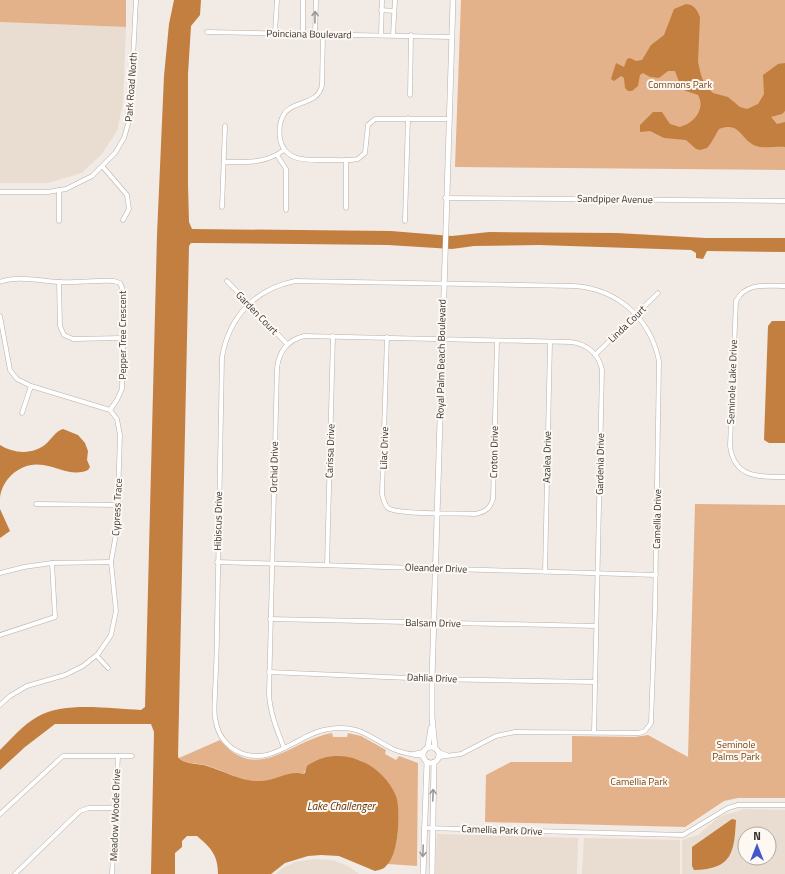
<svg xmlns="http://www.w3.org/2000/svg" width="785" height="874" viewBox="0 0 785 874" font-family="'Titillium Web',sans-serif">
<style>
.built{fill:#e9dcd1;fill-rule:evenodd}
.green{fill:#e3b28a}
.water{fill:#c37f40}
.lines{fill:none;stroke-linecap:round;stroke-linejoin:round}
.minor-casing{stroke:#b7b0aa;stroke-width:5}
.tertiary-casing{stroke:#b7b0aa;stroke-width:6}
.minor{stroke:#fff;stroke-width:4}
.tertiary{stroke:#fff;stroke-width:5}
.oneway{stroke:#9a9898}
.labels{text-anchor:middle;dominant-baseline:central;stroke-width:4;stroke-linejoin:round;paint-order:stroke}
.street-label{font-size:10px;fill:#353230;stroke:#fef8f3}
.park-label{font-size:10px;fill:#734517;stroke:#fef8f3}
.water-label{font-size:11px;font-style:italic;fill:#5e3100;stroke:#fef8f3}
</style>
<rect width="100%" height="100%" fill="#f2eae4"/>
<g class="built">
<polygon points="0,22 126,27 123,103 117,131 101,155 81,173 48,183 0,183"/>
<path d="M744,809L785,810V874H682V840L698,835L719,817ZM745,834H769V858H745Z"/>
<polygon points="437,834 578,838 577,874 435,874"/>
<polygon points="584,838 680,840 680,874 582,874"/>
<polygon points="315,859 332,860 348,866 359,874 276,874 281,869 295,862"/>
</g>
<g class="green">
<polygon points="0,0 126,0 126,27 0,22"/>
<polygon points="461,0 785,0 785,170 455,167"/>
<polygon points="695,504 785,505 785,798 738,798 724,801 685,827 485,822 486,775 511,762 572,762 572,736 635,737 648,735 688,757"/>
<path d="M332,733L333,737H347L348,733L361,736L386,750L385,754L396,760L399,756L418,763L417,866L388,864C393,858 395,847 397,838C401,810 398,788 375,770C369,766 363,761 356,759C350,756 319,762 311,763L303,774C288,772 276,781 261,781C240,782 224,770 205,765C197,763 184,764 179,758L220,740C257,785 291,740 332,733Z"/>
</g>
<g class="water">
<path d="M174,0H201L200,15L191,26L188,74V185L189,222L192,229L391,231L452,236L489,232L617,233L706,238H785V252L707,251L703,259L696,258V253L691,250L539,245L474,246L452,249L388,245L200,243H191L189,246L178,757C184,765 198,763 207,766C225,771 241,782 261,781C275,781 289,770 303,774L305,773L307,766C338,743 382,762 396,796C401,810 399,856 386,866C384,869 379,870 375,871L339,856L321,855L308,856L285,863L271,874H218C218,855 211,848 197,836H187L182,841V847L175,853V874H151L154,732L151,724H55L25,747L0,770V750C12,738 23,725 37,717C65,701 110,709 141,710L145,707L157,235L164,76L169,24Z"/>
<path d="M686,4C694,5 697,9 700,17L698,62L701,75L705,85L713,93L728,97L740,107L747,109L758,104L764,94L763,75L778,64L785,63V111L782,114L771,117L777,124L785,122V147C776,146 765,149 756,146C740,140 741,121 719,129L711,143L707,148L700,150L696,149L686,140L664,138L650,131L640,132V125L653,112H662L670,124L680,127C694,123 706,109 698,95L686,91L681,87L675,71H668L659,78L650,77L643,73L640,75L638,86L632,91H628L625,88L624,78L621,76L614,81L611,79L616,63L624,67L627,59L630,58L636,61L642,60L651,45L664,35L674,9Z"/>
<polygon points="772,321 785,321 785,443 769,443 764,440 768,326"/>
<path d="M63,429L78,435L85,443L88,451L87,460L90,467L88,470C72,477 58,467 43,465C22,461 2,478 0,498V445C14,454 34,455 47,443C52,438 56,431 63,429Z"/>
<polygon points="0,509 10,531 0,538"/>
<path d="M732,819L736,820C734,852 733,869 694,870L692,866V847Z"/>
</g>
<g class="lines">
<g class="minor-casing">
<g id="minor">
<polyline points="381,10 394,11"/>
<polyline points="207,32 451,37"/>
<polyline points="275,33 277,0"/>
<polyline points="303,34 303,0"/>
<polyline points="315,34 316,0"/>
<path d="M323,34L322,85C318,107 289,99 282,118C279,125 279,132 280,139C285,163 309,160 328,160C338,160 349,161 358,159L365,153L368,125L375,119H449"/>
<polyline points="381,35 382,0"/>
<polyline points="393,35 395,0"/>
<polyline points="410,95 411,35"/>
<polyline points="277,155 286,169 286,210"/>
<polyline points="346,160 346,208"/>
<path d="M224,162C246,162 265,164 284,150"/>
<polyline points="103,167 127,195 129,209 123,220"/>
<polyline points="59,190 59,221"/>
<polyline points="0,192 48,192 66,189 92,176 115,153 124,138 130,117 136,0"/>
<polyline points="445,198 785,201"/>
<polyline points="222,207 225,126"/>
<polyline points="405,221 408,118"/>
<polyline points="227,281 287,344"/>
<path d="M0,282C18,275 40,281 58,282C77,283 96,280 114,281L120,283L124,293L122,389L117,400L110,410"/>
<polyline points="59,282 60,326 64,335 73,339 122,338"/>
<path d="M785,286C766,286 746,282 736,301L730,446C734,478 759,477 785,477"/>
<polyline points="0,316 10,370 17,379 31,386 110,410 117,419 120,435 117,528 111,562 116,611 111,635 98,654 83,666 65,675 27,686 10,696 0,705"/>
<path d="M387,337L382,494C383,499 384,504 388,508C397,515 460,513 475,514C485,512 490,509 493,499L497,341"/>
<polyline points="595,355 658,293"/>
<polyline points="22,413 31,386"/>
<polyline points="36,504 118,505"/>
<polyline points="217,562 656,575"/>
<polyline points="52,563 111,562"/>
<polyline points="327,565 333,336"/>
<polyline points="545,572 550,342"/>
<polyline points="0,573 24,567 52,563 55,617 0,635"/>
<polyline points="270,619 596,626"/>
<polyline points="97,656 108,668"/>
<polyline points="269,672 432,679 595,682"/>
<path d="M284,748C277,730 270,713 269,694L277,368C279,351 288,340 304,336L571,342C587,344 599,354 602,370L594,732"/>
<polyline points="438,752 447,755"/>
<polyline points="413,754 423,752"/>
<path d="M423,756C414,755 402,753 393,749C369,737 359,724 329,729C298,733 272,768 239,752C227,747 218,735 216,722C213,713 215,702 215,692C216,671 217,650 217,629C218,538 220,447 222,357C229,317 255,289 295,281L574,286C618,289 650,318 659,361L655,609L651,723L645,731L639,733L515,732L496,736L461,754L439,757"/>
<polyline points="0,814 63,756 132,756"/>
<polyline points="424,828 683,835 728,808 738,805 785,805"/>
<polyline points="15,874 80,811 89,808 116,808"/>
<polyline points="112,874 118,756"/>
</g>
</g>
<g class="tertiary-casing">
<g id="tertiary">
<circle cx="431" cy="755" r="8"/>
<polyline points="428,747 431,728"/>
<polyline points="435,748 432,717 432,679 453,0"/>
<polyline points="423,874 427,762"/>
<polyline points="432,874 434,762"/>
</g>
</g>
<use href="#minor" class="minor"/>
<use href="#tertiary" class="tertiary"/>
</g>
<defs><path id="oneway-shaft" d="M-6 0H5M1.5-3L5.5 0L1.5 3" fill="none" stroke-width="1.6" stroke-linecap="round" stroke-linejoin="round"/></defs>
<g class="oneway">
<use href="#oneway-shaft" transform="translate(315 17) rotate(-89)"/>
<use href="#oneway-shaft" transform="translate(433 795) rotate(-88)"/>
<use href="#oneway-shaft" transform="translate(423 851) rotate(92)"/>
</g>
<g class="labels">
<g class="street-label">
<text transform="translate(309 34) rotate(1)">Poinciana Boulevard</text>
<text transform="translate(131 87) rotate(-86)">Park Road North</text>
<text transform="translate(615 199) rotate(1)">Sandpiper Avenue</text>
<text transform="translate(257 313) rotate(46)">Garden Court</text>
<text transform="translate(627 324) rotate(-44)">Linda Court</text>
<text transform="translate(122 335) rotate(-90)">Pepper Tree Crescent</text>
<text transform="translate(441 359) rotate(-89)">Royal Palm Beach Boulevard</text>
<text transform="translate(732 382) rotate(-88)">Seminole Lake Drive</text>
<text transform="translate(384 448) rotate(-88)">Lilac Drive</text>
<text transform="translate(330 451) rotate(-88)">Carissa Drive</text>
<text transform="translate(494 452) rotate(-89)">Croton Drive</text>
<text transform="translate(547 457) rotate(-89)">Azalea Drive</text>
<text transform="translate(600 464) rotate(-89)">Gardenia Drive</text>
<text transform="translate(274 467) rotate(-89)">Orchid Drive</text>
<text transform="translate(117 507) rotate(-87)">Cypress Trace</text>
<text transform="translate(657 519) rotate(-89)">Camellia Drive</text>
<text transform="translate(218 521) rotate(-89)">Hibiscus Drive</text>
<text transform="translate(436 568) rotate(2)">Oleander Drive</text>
<text transform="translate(433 623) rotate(1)">Balsam Drive</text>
<text transform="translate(432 678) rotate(2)">Dahlia Drive</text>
<text transform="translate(115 815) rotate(-88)">Meadow Woode Drive</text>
<text transform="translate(502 830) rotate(2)">Camellia Park Drive</text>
</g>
<g class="park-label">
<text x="680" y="84">Commons Park</text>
<text x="736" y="744">Seminole<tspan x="736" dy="12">Palms Park</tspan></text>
<text x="639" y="781">Camellia Park</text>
</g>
<g class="water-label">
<text x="341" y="806">Lake Challenger</text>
</g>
</g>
<g transform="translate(757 846)"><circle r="19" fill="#fef8f3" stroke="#aea9a5"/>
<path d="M0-3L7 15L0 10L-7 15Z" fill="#4458cc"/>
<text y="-6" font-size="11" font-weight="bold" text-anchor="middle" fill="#353230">N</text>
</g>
</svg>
